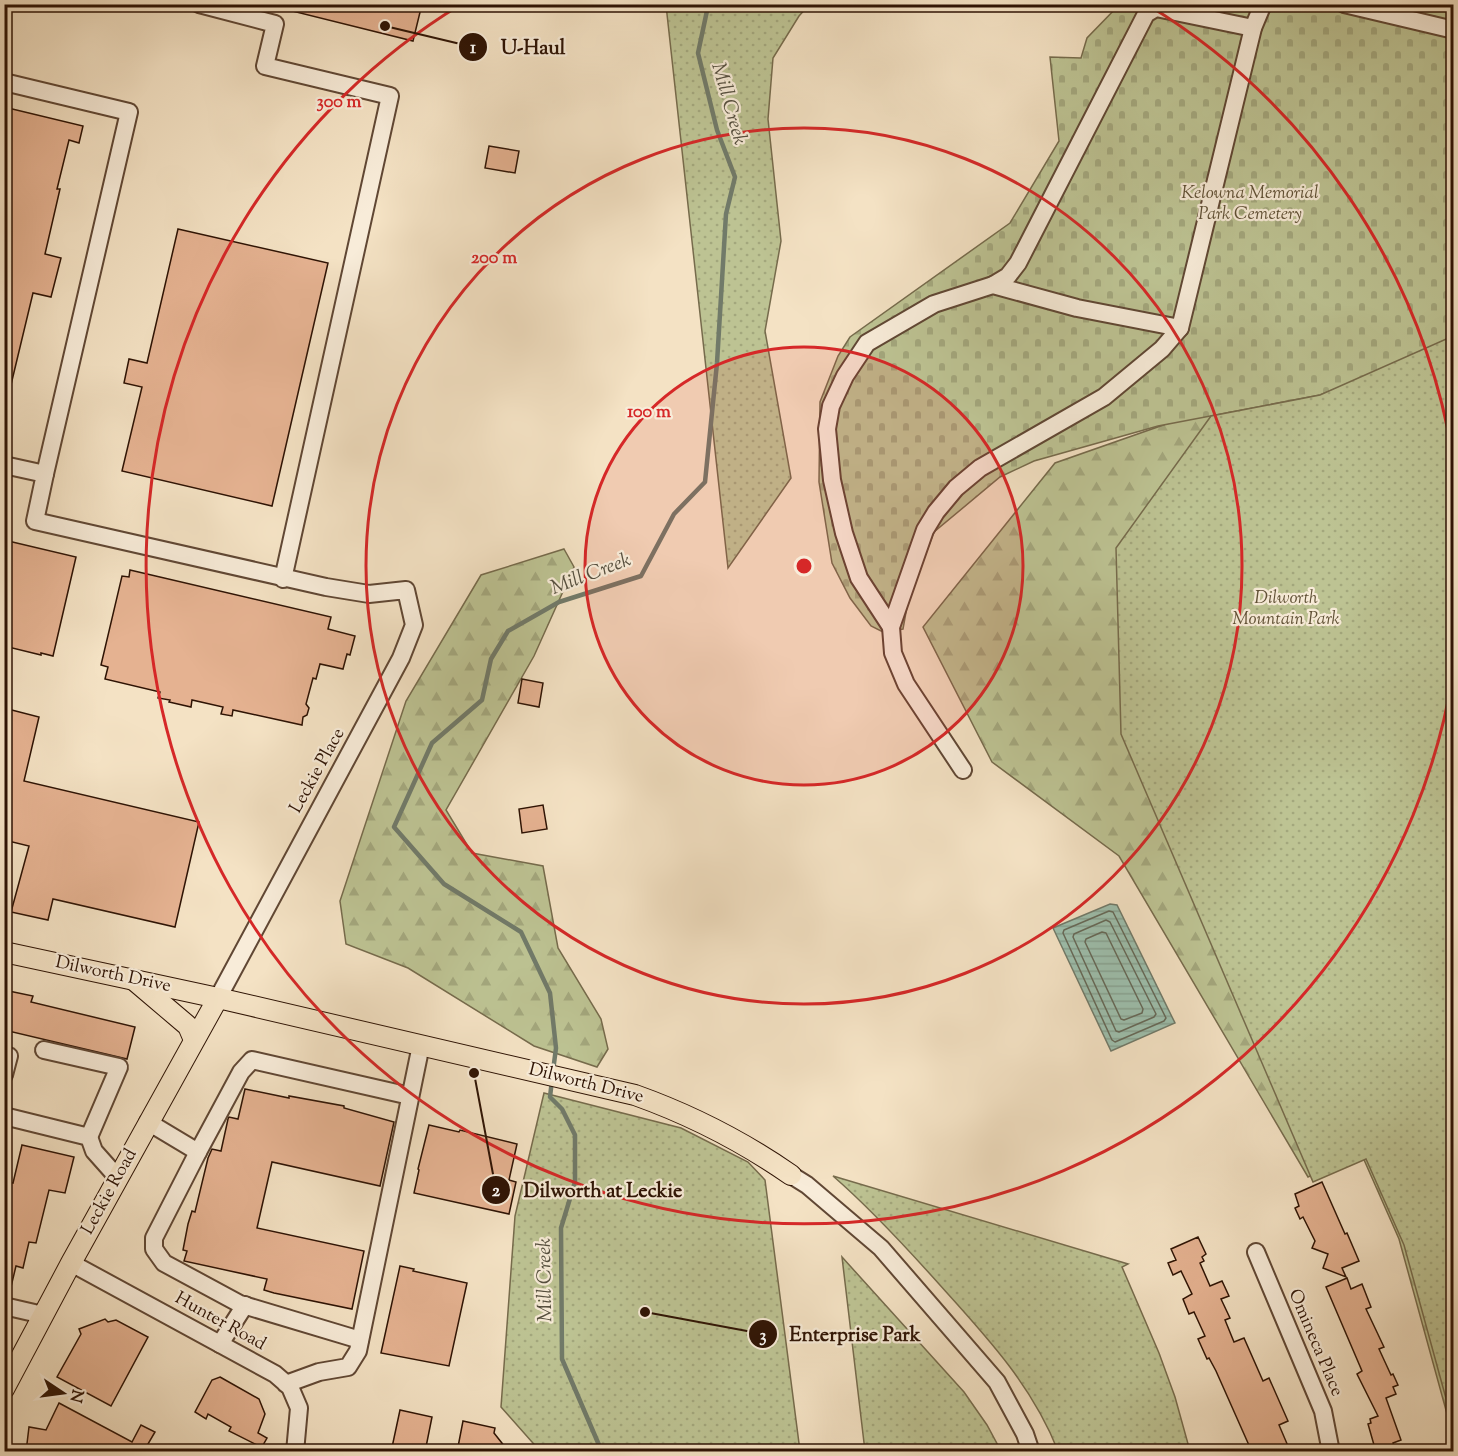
<svg xmlns="http://www.w3.org/2000/svg" width="1458" height="1456" viewBox="0 0 1458 1456" font-family="'Sorts Mill Goudy',serif">
<style>
.forest{fill:url(#forest-firs);stroke:#766b4c;stroke-width:1.5}
.cemetery{fill:url(#cemetery-stones);stroke:#766b4c;stroke-width:1.5}
.park{fill:url(#park-dots);stroke:#766b4c;stroke-width:1.5}
.water{fill:url(#water-rules);stroke:#717a69;stroke-width:1.5}
.lines{fill:none;stroke-linecap:round;stroke-linejoin:round}
.shore{stroke:#666958;stroke-width:1.5}
.stream{stroke:#717a69;stroke-width:4.5}
.building{fill:#e5b291;stroke:#2e1304;stroke-width:1.5}
.minor-casing{stroke:#604734;stroke-width:20}
.major-casing{stroke:#2e1304;stroke-width:22}
.minor{stroke:#f8ecd9;stroke-width:16}
.major{stroke:#f4e2c4;stroke-width:20}
.ring{fill:none;stroke:#d62828;stroke-width:3}
.labels{text-anchor:middle;dominant-baseline:central;stroke-width:4.5;stroke-linejoin:round;paint-order:stroke}
.park-label{font-size:18px;font-style:italic;fill:#605136;stroke:#f8ecd9}
.street-label{font-size:18px;fill:#2e1304;stroke:#f8ecd9}
.water-label{font-size:20px;font-style:italic;fill:#554f3f;stroke:#f8ecd9}
.centre{fill:#d62828;stroke:#f8ecd9;stroke-width:3}
.ring-label{font-size:18px;text-anchor:middle;font-weight:bold;fill:#d62828;stroke:#f8ecd9;stroke-width:4.5;stroke-linejoin:round;paint-order:stroke}
.leader{fill:none;stroke:#2e1304;stroke-width:2}
.callout-dot{fill:#2e1304;stroke:#f8ecd9;stroke-width:2}
.mark-label{font-size:18px;text-anchor:middle;font-weight:bold;fill:#fff}
.callout-label{font-size:20px;text-anchor:middle;font-weight:bold;fill:#2e1304;stroke:#f8ecd9;stroke-width:4.5;stroke-linejoin:round;paint-order:stroke}
</style>
<defs>
<pattern id="forest-firs" width="22" height="20" patternUnits="userSpaceOnUse" patternTransform="scale(1.5)"><rect width="22" height="20" fill="#bdc393"/><path d="M5 1l3.5 6h-7zM16 11l3.5 6h-7z" fill="#a3a77d"/></pattern>
<pattern id="cemetery-stones" width="16" height="16" patternUnits="userSpaceOnUse" patternTransform="scale(1.5)"><rect width="16" height="16" fill="#bdc393"/><path d="M2 7V4a2 2 0 0 1 4 0v3zM10 15v-3a2 2 0 0 1 4 0v3z" fill="#a3a77d"/></pattern>
<pattern id="park-dots" width="8" height="8" patternUnits="userSpaceOnUse" patternTransform="scale(1.5)"><rect width="8" height="8" fill="#bdc393"/><path d="M2 2h.1M6 6h.1" fill="none" stroke="#a3a77d" stroke-width="1.8" stroke-linecap="round"/></pattern>
<pattern id="water-rules" width="6" height="5" patternUnits="userSpaceOnUse" patternTransform="scale(1.5)"><rect width="6" height="5" fill="#9dbfad"/><path d="M0 2.5h6" fill="none" stroke="#88a393"/></pattern>
</defs>
<rect width="100%" height="100%" fill="#f4e2c4"/>
<filter id="stains"><feTurbulence type="fractalNoise" baseFrequency=".00333" numOctaves="4"/><feColorMatrix values="0 0 0 0 .2 0 0 0 0 .09 0 0 0 0 .02 0 0 0 .5 -.17"/></filter>
<radialGradient id="worn" r=".72"><stop offset=".6" stop-color="#630" stop-opacity="0"/><stop offset="1" stop-color="#630" stop-opacity=".3"/></radialGradient>
<g class="forest">
<polygon points="1453,101 1453,1451 1450,1451 1449,1421 1399,1239 1361,1153 1308,1177 1119,856 992,762 923,627 1055,463 1206,410"/>
<polygon points="564,549 574,567 534,656 446,810 472,853 543,866 558,948 601,1019 608,1049 597,1067 534,1046 408,968 346,944 340,901 406,701 481,575"/>
</g>
<polygon class="cemetery" points="1119,5 1453,5 1453,336 1399,364 1320,395 1158,426 1034,461 1000,477 934,532 908,601 903,629 883,632 871,626 850,598 832,563 819,482 820,402 838,356 850,337 1010,223 1059,141 1050,57 1081,58 1087,38"/>
<g class="park">
<polygon points="666,5 809,5 799,16 773,58 768,119 781,241 765,331 791,478 728,568"/>
<polygon points="1453,336 1454,336 1453,1424 1404,1245 1366,1159 1313,1182 1121,734 1116,548 1211,416 1320,395"/>
<polygon points="544,1093 681,1128 748,1162 765,1180 800,1451 540,1451 501,1407 515,1216"/>
<path d="M833,1176L1128,1264L1122,1267L1159,1353L1175,1397L1190,1451H1058C1032,1385 986,1336 939,1284C905,1246 871,1209 833,1176Z"/>
<polygon points="842,1257 964,1392 987,1425 1001,1451 865,1451"/>
</g>
<polygon class="water" points="1110,904 1117,905 1175,1023 1111,1051 1053,928"/>
<g class="lines">
<g class="shore">
<polygon points="1109,911 1113,912 1166,1018 1164,1021 1115,1042 1112,1040 1063,933 1064,930"/>
<polygon points="1106,920 1110,922 1156,1014 1154,1017 1119,1032 1116,1031 1073,937 1074,934"/>
<polygon points="1102,932 1106,933 1143,1009 1142,1013 1124,1020 1121,1019 1085,942 1086,939"/>
</g>
<g class="stream">
<polyline points="553,1071 556,1048 550,993 521,932 444,884 394,827 432,743 482,700 491,659 508,631 559,602 641,576 674,514 705,482 717,363 726,214 735,177 717,130 698,53 708,6 711,4"/>
<polyline points="552,1080 550,1097 562,1109 575,1135 575,1182 561,1228 562,1359 602,1452"/>
</g>
</g>
<g class="building">
<polygon points="284,4 422,4 413,41 284,9"/>
<polygon points="4,107 83,126 79,143 69,140 57,189 60,189 45,254 61,258 51,297 33,293 9,393 4,392"/>
<polygon points="489,146 519,151 515,173 485,168"/>
<polygon points="178,229 328,263 272,506 122,471 142,387 124,383 129,359 147,363"/>
<polygon points="4,540 76,557 53,656 41,653 41,655 4,646"/>
<polygon points="130,570 331,617 328,629 355,636 350,655 347,654 343,669 320,664 316,679 313,678 306,704 309,708 307,715 303,717 302,725 233,710 232,716 221,714 223,707 192,700 191,707 169,702 170,700 158,698 160,692 105,679 108,667 101,665 122,576 129,577"/>
<polygon points="522,679 543,683 539,707 518,703"/>
<polygon points="4,708 39,717 24,781 199,822 175,927 53,899 48,920 11,912 29,846 4,840"/>
<polygon points="543,805 547,829 522,833 519,809"/>
<polygon points="4,990 33,996 31,1002 135,1027 127,1059 4,1030"/>
<polygon points="245,1089 289,1098 289,1096 344,1106 344,1108 394,1122 380,1186 272,1162 257,1228 364,1251 352,1309 274,1293 264,1290 267,1279 184,1261 187,1251 183,1250 188,1224 192,1211 195,1212 208,1158 212,1149 221,1151 228,1119 229,1117 238,1119"/>
<polygon points="429,1125 459,1132 460,1130 517,1144 509,1180 516,1182 509,1214 414,1193 419,1170 418,1169"/>
<polygon points="22,1145 74,1157 65,1193 49,1190 36,1243 29,1242 23,1268 16,1266 9,1295 4,1294 4,1181 13,1183"/>
<polygon points="1322,1182 1345,1234 1347,1233 1359,1261 1342,1268 1346,1277 1323,1268 1328,1254 1312,1248 1315,1241 1303,1217 1300,1219 1295,1208 1299,1206 1295,1194"/>
<polygon points="1198,1237 1206,1254 1202,1257 1204,1261 1200,1263 1210,1286 1222,1281 1229,1296 1221,1299 1230,1318 1225,1320 1234,1342 1244,1338 1263,1381 1269,1378 1288,1421 1279,1425 1288,1446 1275,1452 1252,1452 1216,1371 1209,1358 1207,1359 1198,1339 1205,1336 1194,1312 1189,1314 1183,1299 1192,1294 1181,1271 1173,1275 1168,1263 1176,1260 1171,1249"/>
<polygon points="400,1266 414,1269 413,1271 467,1283 449,1366 381,1353"/>
<polygon points="1347,1278 1351,1289 1362,1284 1371,1307 1366,1309 1384,1347 1379,1349 1391,1375 1393,1374 1398,1385 1393,1387 1396,1394 1386,1398 1401,1440 1393,1443 1396,1452 1376,1452 1368,1424 1371,1423 1370,1419 1378,1416 1357,1374 1362,1371 1326,1287"/>
<polygon points="105,1319 108,1322 116,1320 148,1337 111,1406 57,1377 81,1334 79,1329"/>
<polygon points="220,1377 259,1399 265,1414 258,1433 267,1438 263,1445 259,1446 229,1431 231,1427 208,1414 206,1419 195,1412 212,1380"/>
<polygon points="59,1403 132,1442 141,1425 155,1432 145,1449 149,1452 26,1452 29,1427 46,1430"/>
<polygon points="400,1410 432,1417 425,1452 391,1452"/>
<polygon points="463,1421 495,1428 494,1433 509,1452 457,1452"/>
</g>
<g class="lines">
<g class="minor-casing">
<g id="minor">
<polyline points="199,4 275,24 265,66 390,96 283,579"/>
<polyline points="1344,4 1454,30"/>
<polyline points="4,82 129,112 45,474"/>
<polyline points="993,285 1008,276 1018,263 1146,14 1156,8 1253,28"/>
<polyline points="4,465 45,474 35,521 326,587 369,594 406,590 414,625 401,658 218,998"/>
<polyline points="891,627 859,578 844,533 832,480 827,429 831,406 845,376 867,343 934,304 993,285 1077,308 1180,328"/>
<polyline points="963,770 906,684 893,653 891,627 925,530 936,512 956,488 980,468 1104,397 1162,349 1180,328 1253,28 1263,4"/>
<polyline points="44,1050 119,1067 89,1137"/>
<polyline points="4,1055 9,1056 4,1075"/>
<polyline points="4,1116 89,1137 94,1151 118,1178"/>
<polyline points="148,1122 198,1152 241,1072 252,1060 410,1096"/>
<polyline points="198,1152 154,1238 154,1249 164,1263 240,1304 360,1340"/>
<polyline points="791,1175 807,1185 881,1248 997,1382 1025,1434 1031,1452"/>
<polyline points="1256,1252 1323,1411 1331,1452"/>
<polyline points="71,1263 275,1374 290,1387 299,1408 295,1452"/>
<polyline points="4,1306 43,1315"/>
<polyline points="220,1344 245,1305"/>
<polyline points="286,1384 319,1372 348,1367 358,1351 421,1045"/>
</g>
</g>
<g class="major-casing">
<g id="major">
<path d="M4,952L218,998L635,1095C691,1115 742,1141 791,1175"/>
<polyline points="135,981 188,1026 194,1040"/>
<polyline points="4,1389 71,1263 218,998"/>
</g>
</g>
<use href="#minor" class="minor"/>
<use href="#major" class="major"/>
</g>
<circle cx="804" cy="566" r="219" fill="#d62828" fill-opacity=".12"/>
<g class="ring">
<circle cx="804" cy="566" r="219"/>
<circle cx="804" cy="566" r="438"/>
<path d="M1453 675A658 658 0 1 1 460 5M1148 5A658 658 0 0 1 1453 457"/>
</g>
<g class="labels">
<g class="park-label">
<text x="1250" y="194">Kelowna Memorial<tspan x="1250" dy="21">Park Cemetery</tspan></text>
<text x="1286" y="599">Dilworth<tspan x="1286" dy="21">Mountain Park</tspan></text>
</g>
<g class="street-label">
<text transform="translate(318 771) rotate(-61)">Leckie Place</text>
<text transform="translate(113 975) rotate(12)">Dilworth Drive</text>
<text transform="translate(586 1084) rotate(14)">Dilworth Drive</text>
<text transform="translate(110 1192) rotate(-61)">Leckie Road</text>
<text transform="translate(220 1322) rotate(29)">Hunter Road</text>
<text transform="translate(1315 1343) rotate(67)">Omineca Place</text>
</g>
<g class="water-label">
<text transform="translate(728 104) rotate(74)">Mill Creek</text>
<text transform="translate(591 575) rotate(-21)">Mill Creek</text>
<text transform="translate(546 1280) rotate(-91)">Mill Creek</text>
</g>
</g>
<circle cx="804" cy="566" r="9" class="centre"/>
<g class="ring-label">
<text x="339" y="107">300 m</text>
<text x="494" y="263">200 m</text>
<text x="649" y="417">100 m</text>
</g>
<path class="leader" d="M385 26L473 47M474 1073L496 1190M645 1312L763 1334"/>
<g class="callout-dot">
<circle cx="385" cy="26" r="6"/>
<circle cx="474" cy="1073" r="6"/>
<circle cx="645" cy="1312" r="6"/>
<circle cx="473" cy="47" r="15"/>
<circle cx="496" cy="1190" r="15"/>
<circle cx="763" cy="1334" r="15"/>
</g>
<g class="mark-label">
<text x="473" y="53">1</text>
<text x="496" y="1196">2</text>
<text x="763" y="1341">3</text>
</g>
<g class="callout-label">
<text x="533" y="54">U-Haul</text>
<text x="603" y="1197">Dilworth at Leckie</text>
<text x="855" y="1341">Enterprise Park</text>
</g>
<rect width="1458" height="1456" fill="none" stroke="#f4e2c4" stroke-width="24"/>
<rect x="6" y="6" width="1446" height="1444" fill="none" stroke="#2e1304" stroke-width="3"/>
<rect x="12" y="12" width="1434" height="1432" fill="none" stroke="#2e1304" stroke-width="1.5"/>
<g transform="translate(63 1393) rotate(103)" stroke="#f8ecd9" stroke-width="4.5" paint-order="stroke">
<path d="M0-4.5L10 22L0 15L-10 22Z" fill="#2e1304"/>
<text y="-9" font-size="16" font-weight="bold" text-anchor="middle" fill="#2e1304">N</text>
</g>
<rect width="100%" height="100%" filter="url(#stains)"/>
<rect width="100%" height="100%" fill="url(#worn)"/>
</svg>
